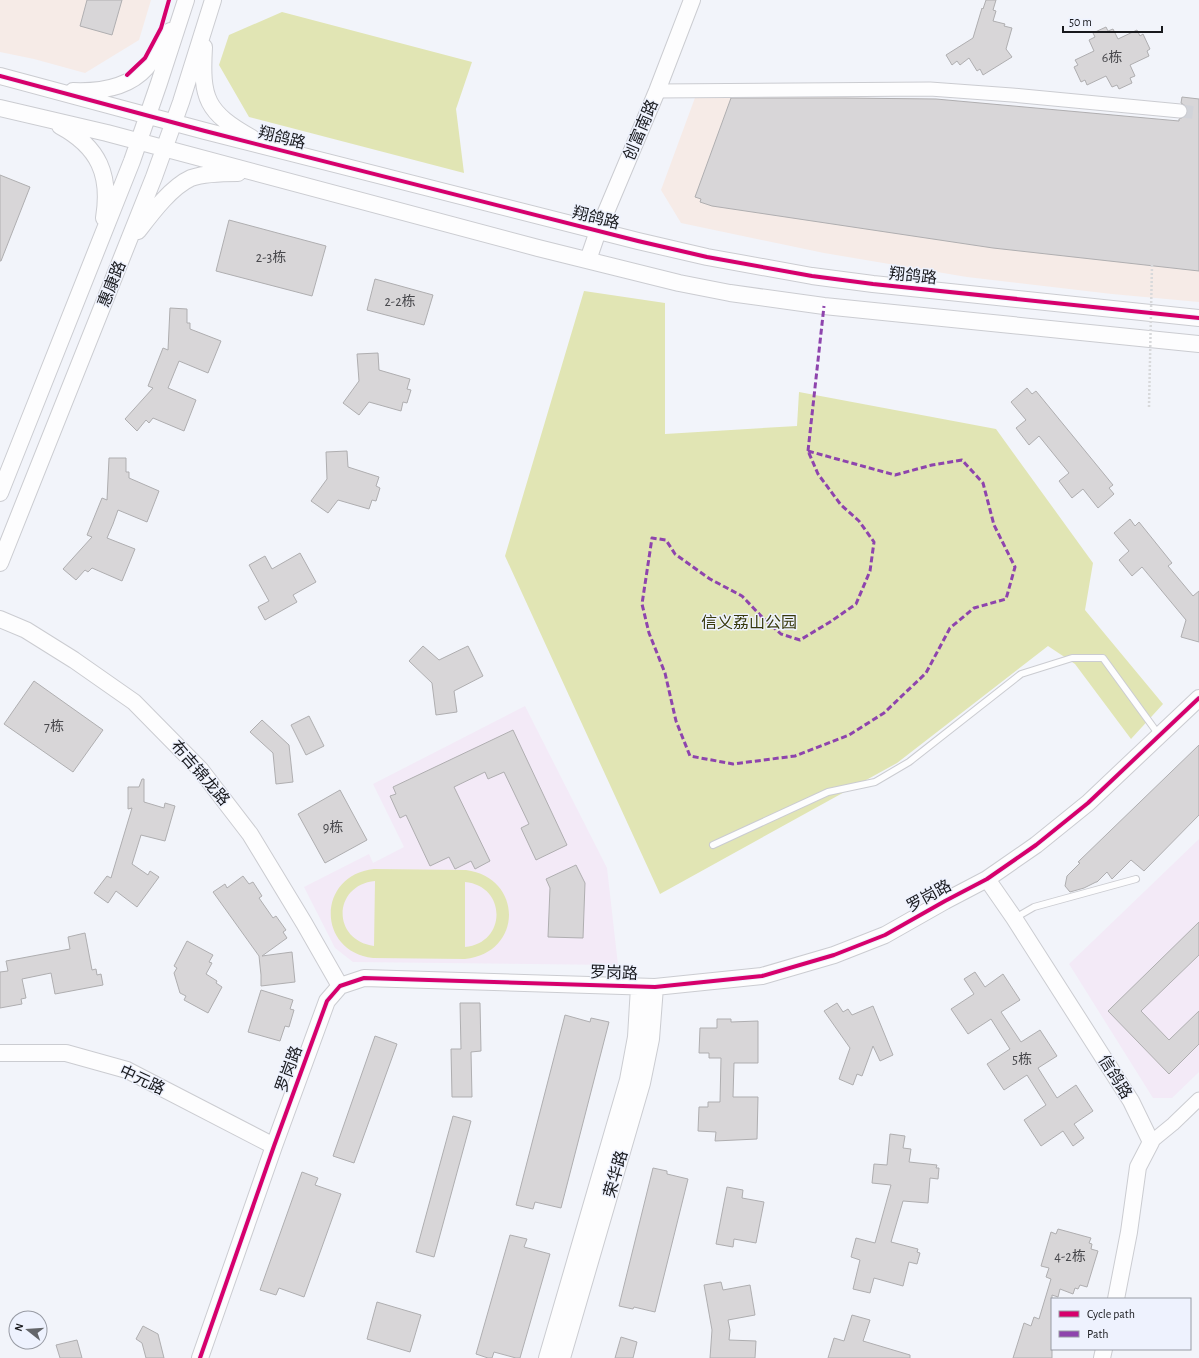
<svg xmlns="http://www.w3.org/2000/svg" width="1199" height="1358" viewBox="0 0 1199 1358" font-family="'Alegreya Sans','Noto Sans SC',sans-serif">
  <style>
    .commercial { fill: #f6ebe7 }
    .education { fill: #f3eaf7 }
    .green { fill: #e1e5b4; fill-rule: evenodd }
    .building { fill: #d8d6d8; stroke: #afaeb0 }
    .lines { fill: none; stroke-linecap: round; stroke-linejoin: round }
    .minor-tunnel { stroke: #d1d3d9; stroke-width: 13; stroke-dasharray: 13 6; stroke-linecap: butt }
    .service-casing { stroke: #cbccd1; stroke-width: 8 }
    .minor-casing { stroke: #cbccd1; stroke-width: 15 }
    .tertiary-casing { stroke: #cbccd1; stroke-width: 18 }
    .service { stroke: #fdfdfe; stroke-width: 6 }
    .minor { stroke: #fdfdfe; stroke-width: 13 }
    .tertiary { stroke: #fdfdfe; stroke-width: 16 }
    .path-bridge { stroke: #d8d9db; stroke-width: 2.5; stroke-dasharray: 2 2; stroke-linecap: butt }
    .quiet { stroke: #8e44ad; stroke-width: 3; stroke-dasharray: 6 3; stroke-linecap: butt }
    .cycleway-casing { stroke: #eef2fe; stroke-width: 6 }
    .cycleway { stroke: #d6006c; stroke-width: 4 }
    .labels { text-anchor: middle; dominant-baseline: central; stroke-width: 3; stroke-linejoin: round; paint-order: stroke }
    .number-label { font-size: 14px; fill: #48484c }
    .street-label { font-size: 16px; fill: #18191d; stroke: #eef2fe }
    .park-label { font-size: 16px; fill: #37390c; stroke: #eef2fe }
  </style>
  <rect width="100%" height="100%" fill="#f2f4fa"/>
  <path class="commercial" d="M0 0H151L139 40 85 73 34 59 0 52Z
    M696 95 936 99 1179 121 1182 97 1199 99V302L1112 294 967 277 824 253 681 223 661 190Z"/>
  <path class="education" d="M525 706 607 868 618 965 353 962 335 948 304 887 369 854 373 863 404 847 373 784Z
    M1199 839V1072L1172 1098H1153L1069 964Z"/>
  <path class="green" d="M282 12 472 62 456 109 464 173 249 117 219 65 229 35Z
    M584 291 665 303V434L797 426 799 392 996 429 1093 563 1085 610 1163 704 1131 739 1075 664 1048 646 897 763 660 894 505 556Z
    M374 869 466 870C524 878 523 953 465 959L373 958C316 951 317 875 374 869ZM375 881 374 946C331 940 333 885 375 881ZM465 882C507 886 507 943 465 947Z"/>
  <path class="building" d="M87 0H122L112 35 80 26Z
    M986 0H996L993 10 996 11 993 21 1005 24 1004 26 1012 28 1006 49 1012 57 983 75 980 69 977 71 969 58 960 65 957 61 952 65 946 55 973 38 982 8 983 9Z
    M1106 27 1108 31 1113 29 1118 39 1137 30 1140 36 1143 34 1150 49 1147 51 1149 56 1130 65 1135 76 1130 78 1132 83 1119 89 1117 85 1112 87 1106 76 1087 85 1085 80 1081 82 1074 67 1078 65 1075 60 1094 51 1089 40 1095 37 1093 33Z
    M1182 97 1199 99V271L993 248 712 206 700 202 701 199 695 197 731 98H843L936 99 1179 121V119L1186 116 1188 112 1187 107 1181 103Z
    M0 175 30 187 1 261H0Z
    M229 220 326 246 312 296 216 271Z
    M375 279 433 295 424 325 367 310Z
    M170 308 187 309V323H190V329L221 341 208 373 179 361 168 388 196 400 184 431 153 418 149 423 146 420 137 431 125 419 153 388 148 386 163 348 168 350Z
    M378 353 379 370 410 379 407 389 411 390 407 403 403 402 401 411 369 402 359 415 343 403 359 381 357 354Z
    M1027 388 1032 394 1036 391 1113 485 1109 488 1114 494 1098 508 1083 489 1072 498 1059 481 1069 473 1039 436 1029 445 1016 428 1026 420 1011 402Z
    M347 451 348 467 379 477 376 486 380 488 376 501 372 500 369 509 338 500 328 513 311 501 327 479 326 452Z
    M109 458H126V472H129V478L159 491 147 522 118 510 113 524 107 538 135 549 122 581 92 568 88 572 85 570 76 580 63 569 92 537 87 535 102 498 107 500Z
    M1130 519 1135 526 1139 522 1172 563 1168 566 1193 596 1199 591V642L1181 637 1186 620 1142 567 1132 576 1119 560 1129 551 1114 533Z
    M300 553 316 582 293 595 297 602 265 620 258 607 269 601 249 565 265 556 272 569Z
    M423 646 439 660 468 646 483 676 454 691 457 712 436 715 432 683 409 661Z
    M34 681 103 730 73 772 4 724Z
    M309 716 324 746 306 755 291 725Z
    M262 720 289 745 293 782 276 784 273 753 250 732Z
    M513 730 567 845 536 860 521 828 529 824 504 772 488 779 485 772 454 787 490 861 475 869 471 861 455 869 449 857 430 866 406 815 400 818 390 796 396 794 393 787Z
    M1199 745V815L1144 871 1131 860 1112 879 1107 872 1097 882H1096L1084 888 1070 892 1065 886 1067 876 1080 863 1078 862Z
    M142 779H144V802L164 808 165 803 175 806 165 841 141 835 132 864 148 875 150 871 159 877 137 907 116 891 108 903 94 893 107 876 111 878 132 808 128 809V787H139Z
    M340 790 367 840 325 863 298 814Z
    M576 865 585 883 583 938 548 937 550 888 546 879Z
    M243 876 249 884 253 882 262 896 259 898 273 918 276 916 286 930 283 932 287 938 262 956 292 952 295 982 261 986V975L259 956 213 892 225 884 227 888Z
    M1199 922V955L1141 1011 1169 1040 1199 1011V1044L1169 1074 1108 1011Z
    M85 933 92 970 96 969 97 975 101 974 103 985 55 994 51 973 22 979 26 998 21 999 22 1004 0 1008V972L8 971 6 961 70 949 68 937Z
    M187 941 213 955 209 962 212 963 206 974 217 981 216 983 222 987 208 1013 184 1000 186 996 180 993 174 973 177 968 174 966Z
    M975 972 985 987 1003 974 1020 1000 1001 1012 1021 1042 1040 1030 1057 1056 1038 1068 1057 1098 1076 1085 1093 1111 1074 1124 1084 1138 1073 1146 1063 1131 1041 1146 1024 1120 1046 1105 1027 1075 1004 1090 987 1064 1010 1049 991 1019 968 1034 951 1009 974 994 964 979Z
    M261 990 293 1000 290 1009 294 1010 289 1027 285 1026 280 1041 248 1032Z
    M460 1003H480L481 1051 471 1052 472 1097H452L451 1049H461Z
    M837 1003 843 1012 848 1009 852 1015 873 1006 893 1055 880 1061 873 1046 862 1076 857 1074 853 1085 839 1079 850 1048 824 1011Z
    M565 1015 590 1022 591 1018 609 1022 561 1208 535 1202 533 1209 516 1205Z
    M717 1019H731V1022L758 1021V1063H734L733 1097H758L757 1139 715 1141 716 1132 698 1131 699 1107H708V1102H720L721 1058H709V1053H699L700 1028H717Z
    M375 1036 397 1044 354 1163 333 1156Z
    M453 1116 471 1121 434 1257 416 1252Z
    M890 1134 905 1136 903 1148 911 1149 909 1162 937 1165 936 1168H939L938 1179 930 1178 928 1203 903 1201 891 1242 918 1249 917 1252 920 1253 917 1264 909 1262 903 1286 874 1278 870 1293 853 1289 860 1260 851 1257 856 1238 875 1243 891 1185 872 1183 874 1164 887 1165Z
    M653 1168 667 1171V1174L688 1179 655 1312 634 1307 633 1309 619 1306Z
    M302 1172 318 1178 315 1185 341 1194 304 1297 279 1288 276 1295 260 1290Z
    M727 1187 743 1190 742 1198 764 1202 756 1243 734 1239 733 1247 716 1244Z
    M1058 1229 1091 1238 1089 1243 1092 1244 1091 1249 1098 1251 1087 1287 1080 1285 1078 1289 1075 1288 1073 1294 1060 1289 1058 1297 1052 1295V1358H1013L1024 1323 1031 1326 1034 1317 1039 1319 1051 1279 1046 1277 1049 1268 1041 1266 1051 1232 1056 1234Z
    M510 1235 527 1239 524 1247 550 1254 520 1358H516L494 1352 492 1358H488L476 1354Z
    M721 1282 723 1290 750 1285 755 1315 728 1320 730 1330 729 1340 756 1341 755 1358H710L712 1330 704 1285Z
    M377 1302 421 1315 410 1352 367 1339Z
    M852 1315 870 1320 863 1341 910 1355V1358H828L834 1338 844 1341Z
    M143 1326 158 1334 164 1358H146L142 1343 136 1339Z
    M621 1337 637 1342 633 1358H615Z
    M77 1340 82 1358H60L56 1345Z"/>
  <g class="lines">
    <path class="minor-tunnel" d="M1180 111 1199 113"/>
    <g class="service-casing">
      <path id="service" d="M713 845 828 792 875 782 909 762 1021 674 1072 658H1103L1159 735
        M1015 918 1034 907 1136 879"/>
    </g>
    <g class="minor-casing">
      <path id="minor" d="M657 91 930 89 1012 95 1180 111
        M1151 1142 1173 1124 1199 1099"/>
    </g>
    <g class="tertiary-casing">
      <path id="tertiary" d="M204 47C201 99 206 112 252 138
        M0 76 205 131 638 241 707 257 812 276 873 284 1199 318
        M73 91C99 92 128 88 146 68 155 57 162 43 170 31
        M0 108 107 133 538 248 679 283 730 293 824 306 1199 344
        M60 126C99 147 111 175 104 218
        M138 231C151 214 171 187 191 178 205 173 223 173 238 173
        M588 260 598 231 657 91 692 0
        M0 493 132 161 159 83 186 0
        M0 563 154 177 181 102 213 0
        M0 619 26 630 74 660 134 702 200 769 250 834 304 923 340 986
        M987 879 1014 918 1131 1101 1151 1142 1138 1167 1129 1232 1116 1299
        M0 1053H66L127 1070 274 1146
        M200 1358 274 1146 327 1001 340 986 364 978 655 987 762 976 834 955 885 935 945 901 987 879 1036 845 1088 803 1199 698
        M547 1358 628 1080 636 1037 639 987
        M562 1358 642 1083 651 1039 655 987
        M1102 1358 1104 1349"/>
    </g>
    <use href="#service" class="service"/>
    <use href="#minor" class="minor"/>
    <use href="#tertiary" class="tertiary"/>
    <path class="path-bridge" d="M1149 407 1152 265"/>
    <path class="quiet" d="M808 451 895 475 932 465 962 460 983 483 994 525 1015 567 1006 599 974 608 950 628 926 673 884 713 849 735 795 756 733 764 690 756 676 721 665 673 649 633 642 604 652 538 666 540 675 554 710 579 742 596 762 617 781 634 800 640 830 622 856 604 870 571 874 542 859 521 841 505 818 474Z
      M808 451 824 306"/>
    <g class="cycleway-casing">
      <path id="cycleway" d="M127 75 145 58 161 28 169 0
        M0 76 205 131 638 241 707 257 812 276 873 284 1199 318
        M200 1358 274 1146 327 1001 340 986 364 978 655 987 762 976 834 955 885 935 945 901 987 879 1036 845 1088 803 1199 698"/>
    </g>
    <use href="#cycleway" class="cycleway"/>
  </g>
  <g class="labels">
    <g class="number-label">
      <text x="1112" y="58">6栋</text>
      <text x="271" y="258">2-3栋</text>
      <text x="400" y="302">2-2栋</text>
      <text x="54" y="727">7栋</text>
      <text x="333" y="828">9栋</text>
      <text x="1022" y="1060">5栋</text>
      <text x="1070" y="1257">4-2栋</text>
    </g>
    <g class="street-label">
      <text transform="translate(641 130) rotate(-67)">创富南路</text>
      <text transform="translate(282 138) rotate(14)">翔鸽路</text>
      <text transform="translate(596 218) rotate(14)">翔鸽路</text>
      <text transform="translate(913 276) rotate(6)">翔鸽路</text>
      <text transform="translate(112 284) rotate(-68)">惠康路</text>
      <text transform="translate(200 773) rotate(49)">布吉锦龙路</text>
      <text transform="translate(929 896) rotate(-29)">罗岗路</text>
      <text transform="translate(614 973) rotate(2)">罗岗路</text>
      <text transform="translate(289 1069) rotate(-70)">罗岗路</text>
      <text transform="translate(1115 1077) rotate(58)">信鸽路</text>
      <text transform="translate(142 1080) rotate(25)">中元路</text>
      <text transform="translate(616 1174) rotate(-74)">荣华路</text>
    </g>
    <g class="park-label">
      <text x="749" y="623">信义荔山公园</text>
    </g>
  </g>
  <rect x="1051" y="1298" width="140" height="52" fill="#eef2fe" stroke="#989ba4"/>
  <rect x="1059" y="1311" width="20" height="6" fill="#d6006c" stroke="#989ba4"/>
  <text x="1087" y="1318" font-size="12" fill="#18191d">Cycle path</text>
  <rect x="1059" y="1331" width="20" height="6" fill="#8e44ad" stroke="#989ba4"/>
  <text x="1087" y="1338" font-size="12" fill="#18191d">Path</text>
  <g transform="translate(28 1330) rotate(287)"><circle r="19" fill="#eef2fe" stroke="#989ba4"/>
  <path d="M0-3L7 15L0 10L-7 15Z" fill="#64666a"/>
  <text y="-6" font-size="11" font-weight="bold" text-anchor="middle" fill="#18191d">N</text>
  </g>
  <path d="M1063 26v6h99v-6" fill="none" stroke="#18191d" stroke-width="2"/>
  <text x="1069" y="26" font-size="12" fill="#18191d" stroke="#eef2fe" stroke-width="3" paint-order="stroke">50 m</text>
</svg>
